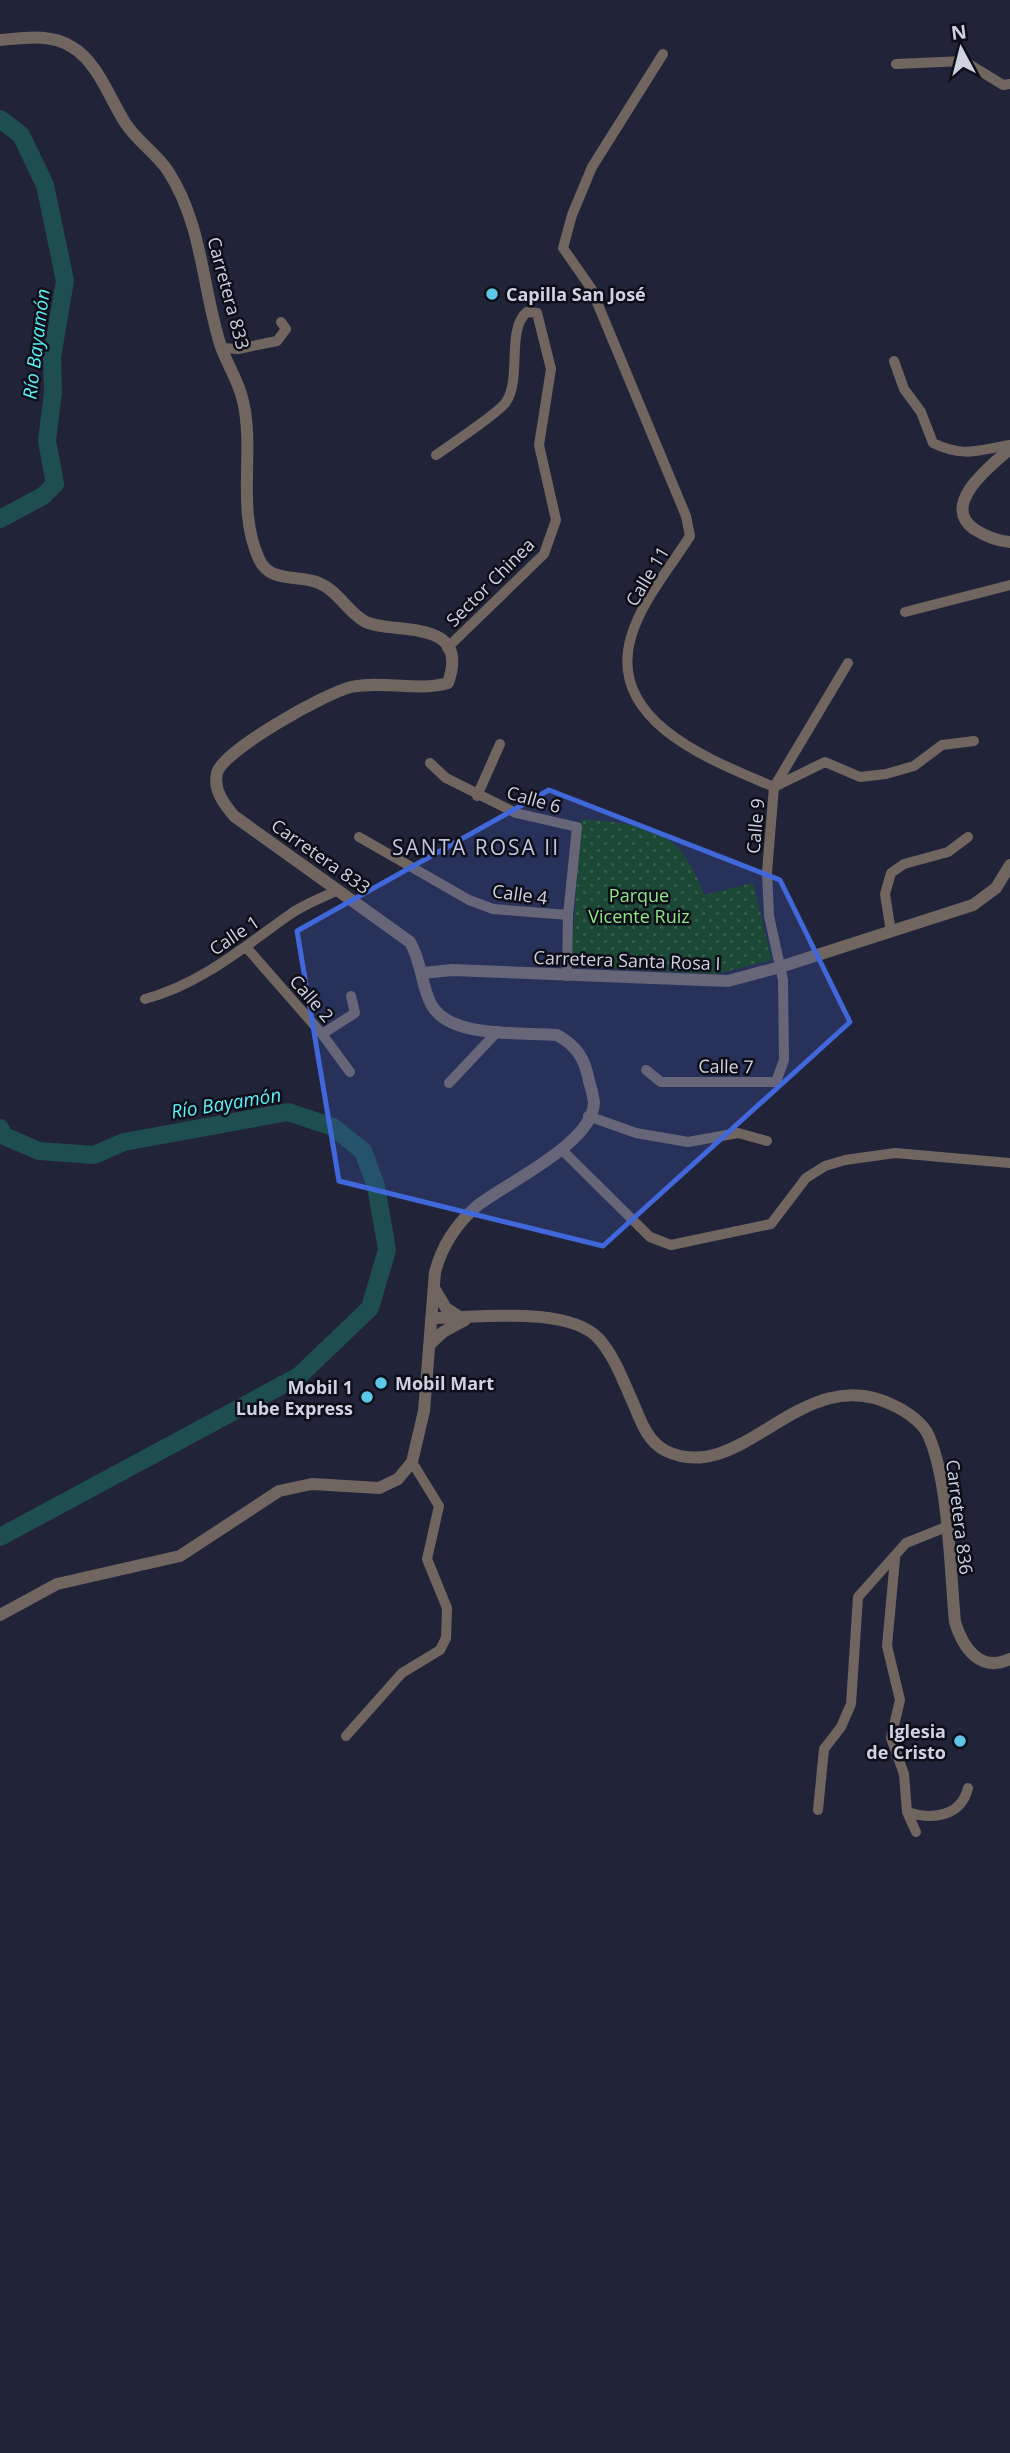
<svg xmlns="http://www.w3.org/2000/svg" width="1010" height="2453" viewBox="0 0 1010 2453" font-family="'Open Sans',sans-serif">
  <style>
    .park { fill: url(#park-dots) }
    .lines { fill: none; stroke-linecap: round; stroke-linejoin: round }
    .river { stroke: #1f4e50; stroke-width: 18 }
    .minor { stroke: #716560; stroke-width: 10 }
    .tertiary { stroke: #716560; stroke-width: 12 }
    .marked { fill: #4168da; fill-opacity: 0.2; stroke: #4168da; stroke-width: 5; stroke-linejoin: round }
    .poi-dot { fill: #5dc7e8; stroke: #0d0e18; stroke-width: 2.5 }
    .labels { text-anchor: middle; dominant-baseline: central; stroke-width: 5; stroke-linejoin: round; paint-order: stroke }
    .street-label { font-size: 18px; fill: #cfd2e0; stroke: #0d0e18 }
    .poi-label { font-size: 18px; font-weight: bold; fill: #cfd2e0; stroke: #0d0e18; text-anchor: start }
    .park-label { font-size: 18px; fill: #91e786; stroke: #0d0e18 }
    .water-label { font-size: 19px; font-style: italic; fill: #5cf0f7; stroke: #0d0e18 }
    .quarter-label { font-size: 21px; letter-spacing: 2px; fill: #c0c5e1; stroke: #0d0e18 }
  </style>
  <defs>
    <pattern id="park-dots" width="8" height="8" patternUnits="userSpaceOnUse" patternTransform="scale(1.75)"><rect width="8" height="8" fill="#12420c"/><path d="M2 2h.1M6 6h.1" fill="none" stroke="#335c2f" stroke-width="1.8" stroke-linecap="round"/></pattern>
  </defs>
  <rect width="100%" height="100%" fill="#212439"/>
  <path class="park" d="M581 819C647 825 680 826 704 895L753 883 772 960 716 974 571 966Z"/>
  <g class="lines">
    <path class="river" d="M0 119 21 135 45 185 65 281 52 357 53 392 47 441 55 484 43 496 0 519
      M0 1128 4 1136 39 1151 94 1155 124 1142 288 1112 333 1127 363 1151 376 1186 387 1250 370 1308 299 1376 0 1537"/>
    <path class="minor" d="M663 54 592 167 572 215 563 248 591 288 686 516 690 536C670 568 642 600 631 637 606 722 713 761 774 787L825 762 860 777 886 774 914 766 942 745 974 741
      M896 64 964 61 1003 85 1010 84
      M222 348 238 349 277 341 286 329 281 322
      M894 361 904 389 921 412 933 443C964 458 978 450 1010 445
      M436 455C450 445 499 413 506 402 522 379 506 329 527 312L537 313 551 369 539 445 556 520 544 554 447 648
      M905 612 1010 585
      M430 763 446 778 516 813 577 827 568 915 567 976
      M477 796 500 744
      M359 837 469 900 493 909 568 915
      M891 932 885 894 891 873 904 864 948 852 968 837
      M247 948 322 1034 350 1072
      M145 999C199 985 244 947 289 915 304 904 322 898 338 890
      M322 1034 355 1013 351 996
      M646 1070 661 1082H776L784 1060 783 980 769 916 767 872 774 787 848 663
      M449 1083 498 1031
      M588 1116 636 1133 688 1142 738 1133 767 1141
      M562 1150 650 1237 671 1245 771 1224 806 1178 825 1166 845 1160 895 1153 1010 1163
      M895 1559 887 1646 900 1700 891 1738 904 1774 907 1812 916 1832
      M346 1736 402 1673 440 1650 446 1638 447 1608 427 1559 439 1506 412 1462
      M818 1810 824 1749 841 1727 851 1704 858 1597 906 1543 946 1527
      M907 1812C932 1820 961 1817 968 1788"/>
    <path class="tertiary" d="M0 40C24 38 51 33 72 47 98 62 110 100 126 124 138 142 156 153 168 171 203 225 202 288 221 347 228 366 239 382 243 401 255 452 236 509 259 559 270 584 299 574 319 583 338 591 347 611 364 621 390 636 472 615 448 683 418 692 383 680 351 687 326 693 223 750 217 773 213 790 224 804 234 816L410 942C422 963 421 985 431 1004 449 1039 521 1032 557 1035 577 1046 585 1059 589 1081 591 1087 593 1095 594 1102 594 1143 506 1183 477 1206 456 1224 442 1246 435 1272L424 1411 412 1462 398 1479 379 1488 312 1484 279 1491 180 1556 57 1584 0 1615
      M1010 449C990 466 940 505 974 529 985 536 997 541 1010 542
      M423 973 452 970 728 981 780 967 973 905 996 888 1010 865
      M434 1288 446 1308 461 1318
      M431 1318C475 1318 569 1305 599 1339 615 1357 624 1383 634 1405 641 1422 648 1442 666 1451 744 1488 803 1356 897 1407 910 1414 925 1424 930 1439 949 1486 950 1570 955 1622 963 1648 980 1673 1010 1659
      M429 1345 443 1332 465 1320"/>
  </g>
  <path class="marked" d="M549 790 780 880 850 1022 603 1246 339 1181 297 931Z"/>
  <g class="poi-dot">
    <circle cx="492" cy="294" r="7"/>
    <circle cx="381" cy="1383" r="7"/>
    <circle cx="367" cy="1397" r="7"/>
    <circle cx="960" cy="1741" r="7"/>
  </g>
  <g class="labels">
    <g class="street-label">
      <text transform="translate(229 293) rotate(75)">Carretera 833</text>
      <text transform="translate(647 576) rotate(-59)">Calle 11</text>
      <text transform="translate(490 582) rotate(-45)">Sector Chinea</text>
      <text transform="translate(534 799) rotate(16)">Calle 6</text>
      <text transform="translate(755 826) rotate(-85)">Calle 9</text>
      <text transform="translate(321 856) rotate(35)">Carretera 833</text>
      <text transform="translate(520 894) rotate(8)">Calle 4</text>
      <text transform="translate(234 935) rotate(-34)">Calle 1</text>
      <text transform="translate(627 960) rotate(2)">Carretera Santa Rosa I</text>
      <text transform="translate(312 998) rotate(49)">Calle 2</text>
      <text transform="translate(726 1066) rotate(1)">Calle 7</text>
      <text transform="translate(960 1517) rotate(83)">Carretera 836</text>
    </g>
    <g class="poi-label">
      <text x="506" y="294">Capilla San José</text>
      <text x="395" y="1383">Mobil Mart</text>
      <text x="353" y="1387" text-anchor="end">Mobil 1<tspan x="353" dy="21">Lube Express</tspan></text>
      <text x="946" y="1731" text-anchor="end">Iglesia<tspan x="946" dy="21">de Cristo</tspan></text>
    </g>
    <g class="park-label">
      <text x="639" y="895">Parque<tspan x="639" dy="21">Vicente Ruiz</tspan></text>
    </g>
    <g class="water-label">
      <text transform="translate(36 344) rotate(-83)">Río Bayamón</text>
      <text transform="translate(226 1103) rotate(-9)">Río Bayamón</text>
    </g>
    <g class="quarter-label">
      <text x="476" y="847">SANTA ROSA II</text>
    </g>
  </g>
  <g transform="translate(961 49) rotate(353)" stroke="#0d0e18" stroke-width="5" paint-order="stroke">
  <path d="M0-5L12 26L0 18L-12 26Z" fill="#cfd2e0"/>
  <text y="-10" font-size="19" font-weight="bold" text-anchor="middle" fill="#cfd2e0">N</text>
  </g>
</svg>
